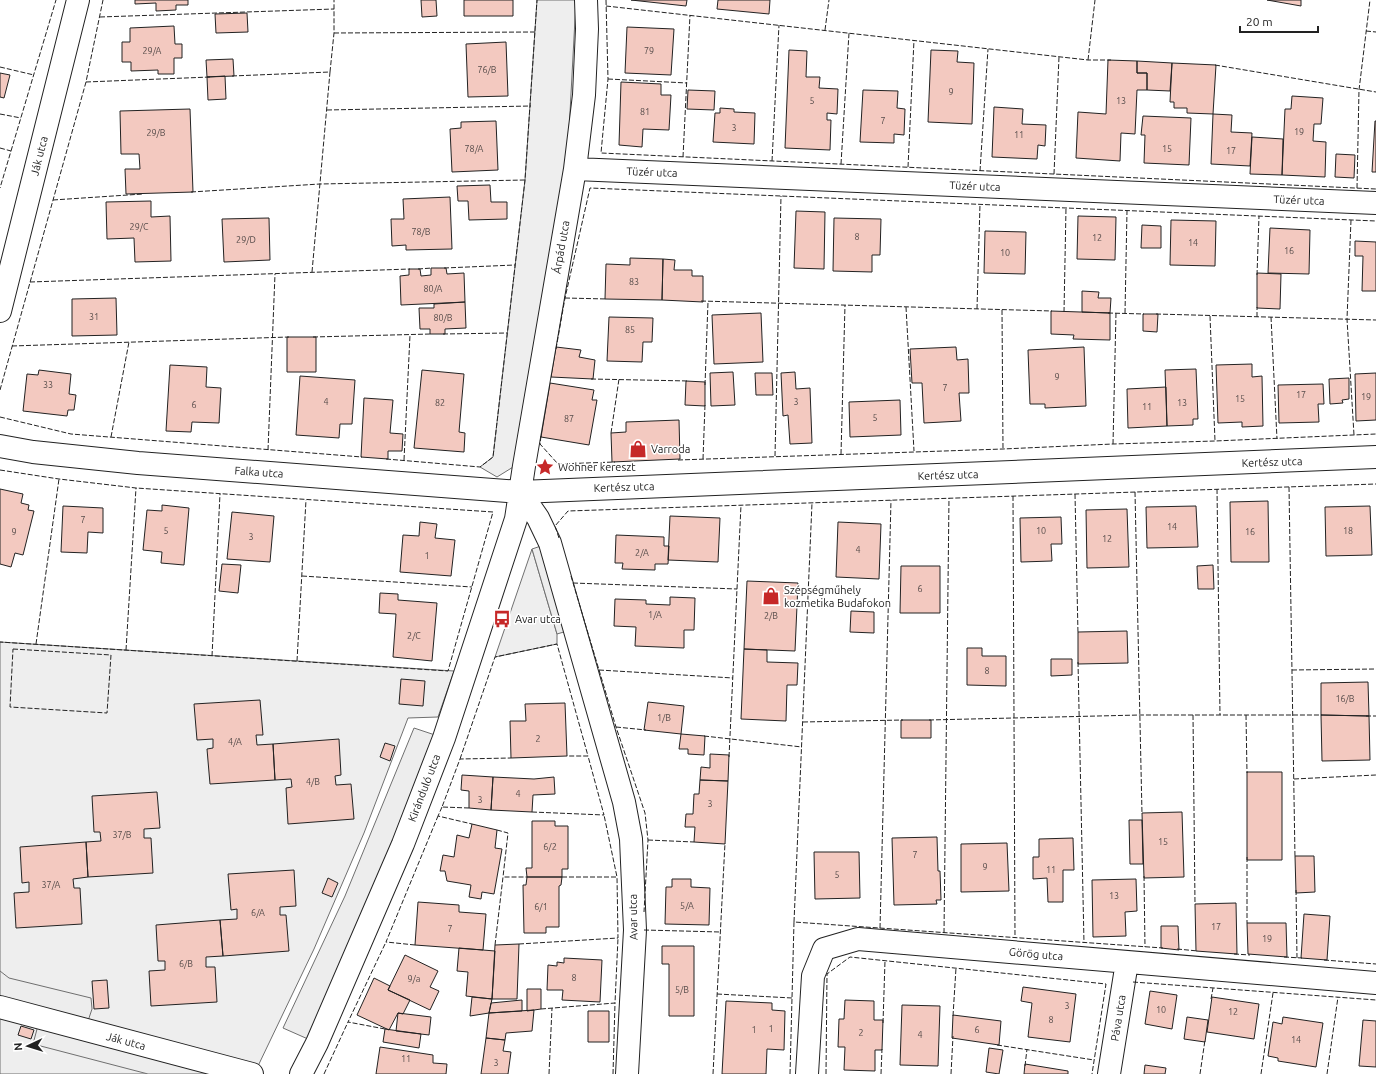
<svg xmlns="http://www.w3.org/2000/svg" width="1376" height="1074" viewBox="0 0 1376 1074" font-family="Ubuntu,sans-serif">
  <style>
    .green { fill: #eee; stroke: #6f6f6f }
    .parking { fill: #ededed; stroke: #6f6f6f }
    .building { fill: #f3c9c0; stroke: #222 }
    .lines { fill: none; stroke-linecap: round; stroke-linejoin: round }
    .minor-casing { stroke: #222; stroke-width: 24 }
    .minor { stroke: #fff; stroke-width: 22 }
    .fence { stroke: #222; stroke-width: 1; stroke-dasharray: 5 2; stroke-linecap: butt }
    .labels { text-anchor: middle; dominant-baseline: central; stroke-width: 3; stroke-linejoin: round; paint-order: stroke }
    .number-label { font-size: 9px; fill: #564c4a }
    .street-label { font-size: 11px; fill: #222; stroke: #fff }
    .poi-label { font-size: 11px; fill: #222; stroke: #fff; text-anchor: start }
  </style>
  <rect width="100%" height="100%" fill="#fff"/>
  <path class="green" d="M537 0H576L567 169 518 464 497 477 480 467 493 457 525 180Z
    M532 549 557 634V644L495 657Z
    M0 642 454 671 438 717 408 718 364 833 314 949 258 1066 252 1074H0Z"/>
  <path class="parking" d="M550 543 574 629 557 634 532 549Z
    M414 728 444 738 317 1043 283 1028 345 896Z
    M0 971 9 978 91 998 92 1009 85 1030 252 1074H148L33 1044 40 1018 0 1007Z"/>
  <path class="building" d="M135 0H188V5H176V10L156 11V3L135 4Z
    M421 0H436L437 16 422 17Z
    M464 0H513V16H464Z
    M631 0H687L686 6Z
    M718 0H770L769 14 717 9Z
    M1267 0H1301V6Z
    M247 13 248 32 216 33 215 14Z
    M174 26 175 44H182V58H174V74H158V70L131 71V62H122V42H130V28Z
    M627 27 674 29 671 75 625 73Z
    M506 42 508 96 468 97 466 44Z
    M789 50 807 51 806 77H820L819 88 838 89 837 114 827 113V120H831L830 150 785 148Z
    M931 50 958 51 957 62 974 63 972 124 928 122Z
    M233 59 234 76 207 77 206 60Z
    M1108 60 1137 61V73H1147V90H1137L1135 134 1121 133 1120 161 1076 158 1078 112 1106 114Z
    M1137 61 1172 63 1170 91 1147 90V73H1137Z
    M1172 63 1216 65 1213 114 1187 113V108H1174V102H1170Z
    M0 73 10 75 4 98 0 97Z
    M225 76 226 99 208 100 207 77Z
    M621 82 661 84V95H671L669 130 643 129 642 147 619 145Z
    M688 90 715 91 714 110 687 109Z
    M863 90 898 91 897 108 905 109 904 135 894 134V143L860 142Z
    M1292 96 1323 98 1321 124H1314L1313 141 1326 142 1325 177 1282 175 1285 109H1291Z
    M994 107 1023 109 1022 124 1046 125 1045 146 1038 145 1037 159 992 157Z
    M720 108 734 109V112L755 113 754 144 713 142 715 113H720Z
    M190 109 193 192 126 194 125 169H140L139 154H121L120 111Z
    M1213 114 1232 115 1231 132 1252 133 1250 166 1211 164Z
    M1143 116 1191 118 1189 165 1144 163 1145 135H1141Z
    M496 121 498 170 452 172 450 129 461 128V122Z
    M1375 121H1376V172H1372Z
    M1252 137 1283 139 1282 175 1250 174Z
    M1336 154 1355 155 1354 178 1335 177Z
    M490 185 491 202H507V219L469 220 468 201H458L457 186Z
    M450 197 452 249 406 250V245L392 246 391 219H404L403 199Z
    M151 201V217L170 216 171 261 135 262 134 238 107 239 106 202Z
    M796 211 825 212 824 269 794 268Z
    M1078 216 1116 217 1115 260 1077 259Z
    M269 218 270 260 224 262 222 219Z
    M834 218 881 219 880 255H872V272L833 271Z
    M1171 220 1216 221 1215 266 1170 265Z
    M1142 225 1161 226V248H1141Z
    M1270 228 1310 230 1309 274 1268 273Z
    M985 231 1026 232 1025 274 984 273Z
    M1355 241 1376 242V291H1362L1363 256H1355Z
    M630 258 663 259 662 300 605 299 606 264 630 265Z
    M663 259 675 260 674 270H692V276H703V302L662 300Z
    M431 268H446L447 274 464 273 465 302 401 305 400 276 409 275V269H420L421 276 431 275Z
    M1257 273 1281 274 1280 309 1257 308Z
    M1082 291 1099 292 1098 298H1111L1110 313 1082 312Z
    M116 298 117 335 72 336V299Z
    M465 302 466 328 445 329V334H430V329H420L419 308H434V304Z
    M1051 311 1110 313V340L1073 339 1074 335 1051 334Z
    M761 313 763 362 714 364 712 315Z
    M1143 314H1158L1157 332 1143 331Z
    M609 317 653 318 652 342H643L642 362 607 361Z
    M287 337H316V372H287Z
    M556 347 581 350 579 357 595 360 593 379 551 377Z
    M956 347 957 360 968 359 969 393H959L961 421 924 423 922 383H912L910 349Z
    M1084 347 1086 406 1045 408V404H1030L1028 350Z
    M1252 364V377L1262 376 1263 426 1242 427V422L1218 423 1216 365Z
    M170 365 207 367 206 387 221 388 219 423 192 422 191 432 166 431Z
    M1196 369 1198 419H1193V425L1167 426 1165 370Z
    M39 370 71 374 69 394 76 395 74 410H68L67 416 23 411 27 374 38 375Z
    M422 370 464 374 459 432 465 433 464 452 414 448Z
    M733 372 735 405 711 406 710 373Z
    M795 372 796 389 810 388 812 443 790 444 788 415 783 416 781 373Z
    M755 373H772L773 395H756Z
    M1376 373V420L1356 421 1355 374Z
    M300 376 355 380 352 424H340L339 438 296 435Z
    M1349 378V399L1342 400 1343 403 1330 404 1329 379Z
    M686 381 705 382V406L685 405Z
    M550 383 594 390 592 400H597L589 445 541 437Z
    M1323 384 1324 404H1318L1319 422 1279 423 1278 385Z
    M1166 387 1167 426 1128 428 1127 389Z
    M364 398 393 400 390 433 403 434 402 451H388V459L361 457Z
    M900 400 901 435 850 437 849 402Z
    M679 420 680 459 612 462 611 433 626 432V422Z
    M0 489 23 494 21 503 29 505 28 510 34 511 23 555 15 553 11 567 0 564Z
    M1268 501 1269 562H1231L1230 502Z
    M162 505 189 508 184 565 161 563 162 552 143 550 147 510 162 511Z
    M63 506 103 508V533L88 532 87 553 61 552Z
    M1196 506 1198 547 1147 548 1146 507Z
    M1370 506 1372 555 1326 556 1325 507Z
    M1127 509 1129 567 1087 568 1086 510Z
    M232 512 274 516 270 562 227 559Z
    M670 516 720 518 718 562 668 560Z
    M1061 517 1062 544H1051L1052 561 1021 562 1020 518Z
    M420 522 437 524 435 538 455 540 451 576 400 572 403 535 419 536Z
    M838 522 881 524 879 579 836 577Z
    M616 535 664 537V546H669L668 564H655V570L622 569 623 563H615Z
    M222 564 241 565 238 593 219 591Z
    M1213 565 1214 589H1198L1197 566Z
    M901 566H940V613H900Z
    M747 581 798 583 795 651 744 649Z
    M380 593 398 594V600L437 603 432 661 393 657 396 614 379 613Z
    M670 597 695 598 694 630H684V648L635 646 636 627 614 626 615 599 646 600V604L670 605Z
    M851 611 874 612V633L850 632Z
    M1127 631 1128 663 1078 664V632Z
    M967 648H982V656H1006V686L967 685Z
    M744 649 767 650V662L798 663 797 685H787L786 721 741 719Z
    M1051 659H1072V675L1051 676Z
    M401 679 425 681 423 706 399 704Z
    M1368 682 1369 716 1321 715V683Z
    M260 700 263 735H256L257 745 273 744 275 780 210 784 207 749 213 748V739L197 740 194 704Z
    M648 702 684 706 681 734 644 730Z
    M565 703 567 756 511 758 510 721H526L525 704Z
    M1321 715 1369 716 1370 760 1322 761Z
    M901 720H931V738H901Z
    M681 734 705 736 704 755 688 754V749H679Z
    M339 739 341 775 335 776 336 785 351 784 354 819 288 824 286 788 292 787 291 779 275 780 273 744Z
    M385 743 395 746 390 761 380 757Z
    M710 754 729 755 728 781 700 780 701 767 710 768Z
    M1247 772H1282V860H1247Z
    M462 775 493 777 491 810 469 808V791L461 790Z
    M493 777 534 779 554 777 555 794 533 795 532 812 491 810Z
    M700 780 728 781 725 844 694 842 695 827H685L686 814H693L694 794H699Z
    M157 792 160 828 144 829V838H151L153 873 88 877 86 842 101 841 100 832H94L92 796Z
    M1182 812 1184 877 1144 878 1142 813Z
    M1129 820H1142L1143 864H1130Z
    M532 821H555V826H568V869H562V877H527L526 868H532Z
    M472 824 497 830 495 848 502 849 494 894 482 892 481 899 469 897 471 885 447 881 445 871H440L443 855 454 857 457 835 469 838Z
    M937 837 938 871H940L941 900H936L937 904 894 905 892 838Z
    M1073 838 1074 870H1063V902H1048L1047 878 1033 879V857H1039V839Z
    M86 842 88 877 73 879 74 888H80L82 924 16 928 14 893 29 892V882L22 883 20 847Z
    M1007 843 1009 891 961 892V844Z
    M814 852H859L860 898 815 899Z
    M1295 856H1314L1315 892 1296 893Z
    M294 870 296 906 280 907V915H286L289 951 223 956 220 920 237 919V909L231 910 228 874Z
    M527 877H562L561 885 559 886V927H546V933H524L523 885H526Z
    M328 878 338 883 332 897 322 893Z
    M672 879H691V887L710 888 709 925 665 924 666 887H672Z
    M1136 879 1137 911 1125 912 1126 936 1093 937 1092 880Z
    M418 902 459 905V912L486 914 483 950 415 945Z
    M1236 903 1237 954 1196 951 1195 904Z
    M1304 914 1330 916 1327 960 1301 958Z
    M220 920 223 956 206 957V967H215L217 1002 151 1006 149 971 165 970V961H158L156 925Z
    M1247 923H1286L1287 957 1248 954Z
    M1161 926H1178L1179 950 1161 948Z
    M519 944 517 999H492L495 945Z
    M662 946H694V1016H669V964H662Z
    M459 948 495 951 492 999 466 996 468 972 457 971Z
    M405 955 438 971 430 987 439 991 430 1010 388 990Z
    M564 958 602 960 600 1002 562 1000 563 990H547L548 965 557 966V962L564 963Z
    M374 978 390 986 388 990 410 1000 403 1014 398 1013 389 1030 357 1015Z
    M107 980 109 1008 94 1009 92 981Z
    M1023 987 1076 994 1070 1042 1028 1037 1032 1003 1021 1001Z
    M527 989H541V1009L527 1011Z
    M1150 991 1177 995 1172 1029 1145 1024Z
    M472 997 492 999 489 1013 470 1016Z
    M1212 997 1259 1004 1254 1039 1207 1032Z
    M522 1000V1011L489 1013 491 1003Z
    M845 1000 874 1001V1020H883L882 1050H875V1071L844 1070 845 1047H838L839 1019H844Z
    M726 1001 772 1003V1010L785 1011 784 1050 767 1049 766 1074H722Z
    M902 1005 940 1006 938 1066 900 1065Z
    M534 1010 532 1031 506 1033 505 1040 486 1038 489 1013Z
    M588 1011H609V1042H588Z
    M398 1013 431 1017 429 1035 396 1031Z
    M953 1015 1001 1021 999 1045 952 1038Z
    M1187 1017 1208 1020 1205 1042 1184 1039Z
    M1283 1017 1323 1023 1316 1067 1278 1061V1058L1268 1056 1273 1022 1282 1024Z
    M1363 1020 1376 1021V1067L1359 1066Z
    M21 1026 34 1030 31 1039 18 1035Z
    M385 1029 421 1034 419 1048 383 1042Z
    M486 1038 505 1040 503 1051 511 1052 508 1074H481Z
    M380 1047 433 1055V1063L447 1064 446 1074H376Z
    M989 1048 1003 1050 999 1074 986 1072Z
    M1025 1064 1068 1071V1074H1024Z
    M1145 1065 1166 1068 1165 1074H1144Z"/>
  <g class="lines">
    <g class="minor-casing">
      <path id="minor" d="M575 169 1376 203
        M0 311 78 0
        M0 446 33 452 138 463 520 492 1376 457
        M520 492 538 518 550 543 624 802 631 839 635 930 627 1074
        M0 1007 252 1074
        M301 1074 317 1043 403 844 444 738 516 519 524 466 575 169 584 95 587 29 586 0
        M807 1074 813 976 824 949 858 939 1376 983
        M1109 1074 1127 962"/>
    </g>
    <use href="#minor" class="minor"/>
    <path class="fence" d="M606 0 608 79 601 153 1376 189
      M606 6 1088 60H1111
      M100 17 334 9
      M825 30 829 0
      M1366 31 1376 32
      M334 33 535 32
      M1088 60 1095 0
      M1215 65 1376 92
      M0 67 34 75
      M232 76 330 72 334 33V0
      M608 79 687 83
      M86 82 210 77
      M327 110 531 106
      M0 114 21 118
      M0 148 11 151 0 188
      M11 151 56 0
      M683 157 690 15
      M772 161 779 25
      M841 164 849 33
      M908 167 914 40
      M980 171 988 49
      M1054 174 1059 57
      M1357 188 1359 90 1370 0
      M191 192 320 184 525 180
      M53 200 143 194
      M1351 220 1347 319 1354 435
      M444 268 515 265
      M418 269 432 268
      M312 272 330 72
      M1257 275 1259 216
      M30 282 410 269
      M565 298 607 299
      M701 301 1052 311
      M906 307 914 451
      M977 309 980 204
      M1002 310 1003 449
      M1064 312 1066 208
      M1108 313 1144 314
      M1125 313 1127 211
      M1156 314 1376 320
      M1210 316 1215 441
      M1257 317V307
      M1271 317 1277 439
      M443 334 507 333
      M313 337 431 334
      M12 346 289 337
      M556 349 565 298 590 188 1376 221
      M591 379 689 381
      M705 385 708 302
      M0 390 86 82 103 0
      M0 417 71 434 362 457
      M611 433 619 379
      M541 436 540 444 558 464 615 462
      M111 437 129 342
      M1113 444 1116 313
      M268 450 275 274
      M841 454 845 305
      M775 456 781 196
      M386 459 480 467 493 457 525 180 537 0
      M703 459 705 405
      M404 460 410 335
      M678 460 1003 449 1113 444 1215 441 1376 434
      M0 470 59 479 136 488 493 512 448 671 0 642
      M1289 487 1295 858
      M1217 489 1220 715
      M1135 492 1142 814
      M1075 494 1078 634
      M1013 496 1015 938
      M559 538 555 526 568 511 1376 484
      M302 576 472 587
      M571 576 616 727 645 813 648 840 644 912
      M573 583 737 589
      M36 644 59 479
      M13 649 111 655 107 713 10 707Z
      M126 650 136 488
      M212 656 220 494
      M297 661 306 500
      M1078 662 1084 943
      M599 670 733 678
      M1292 670 1376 669
      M1193 715 1195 904
      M1246 715 1247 773
      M1366 716H1376
      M929 720 1140 715H1322
      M803 722 903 720
      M616 727 646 730
      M704 736 802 747
      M729 757 741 505
      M460 759 495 657 557 644 588 756
      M1294 779 1376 775
      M442 807 438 816 472 824
      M469 808 442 807 460 759 511 758
      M532 812 604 815 588 756H567
      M497 830 508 833 503 877
      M648 840 694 842
      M1247 857V923
      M1144 876 1145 947
      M562 877H617L604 815
      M1296 890 1297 958
      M794 922 812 503
      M880 928 891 500
      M644 930 720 932
      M944 933 949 498
      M519 944 618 938 617 877
      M415 945 386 942 438 816
      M495 945 503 877H527
      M1177 949 1198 951
      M1234 954 1250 955
      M1284 957 1302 958
      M1324 960 1376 964
      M1133 982 1376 1000
      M717 994 792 998
      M1211 999 1213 988
      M541 1009 615 1003 618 938
      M953 1016 956 968
      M883 1023 885 961
      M385 1029 348 1022 386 942
      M997 1045 1094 1060
      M1025 1066 1027 1049
      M324 1074 348 1022
      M549 1074 552 1008
      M613 1074 615 1003
      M713 1074 725 843
      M790 1074 794 922 1163 948
      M826 1074 827 974 850 957 1106 984 1092 1074
      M881 1074 882 1049
      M951 1074 953 1036
      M1200 1074 1205 1040
      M1261 1074 1273 993
      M1327 1074 1338 997"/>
  </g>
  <defs>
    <g id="shop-bare" transform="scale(1.38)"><path d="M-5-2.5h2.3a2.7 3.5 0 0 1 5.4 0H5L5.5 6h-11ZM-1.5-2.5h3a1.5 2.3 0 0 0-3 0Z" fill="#c62828" stroke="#fff" stroke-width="2.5" paint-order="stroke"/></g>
    <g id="sight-bare" transform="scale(1.38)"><path d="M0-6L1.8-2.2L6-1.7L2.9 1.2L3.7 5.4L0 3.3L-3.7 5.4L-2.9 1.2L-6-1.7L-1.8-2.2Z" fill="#c62828" stroke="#fff" stroke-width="2.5" paint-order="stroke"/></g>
    <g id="bus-bare" transform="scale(1.38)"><path d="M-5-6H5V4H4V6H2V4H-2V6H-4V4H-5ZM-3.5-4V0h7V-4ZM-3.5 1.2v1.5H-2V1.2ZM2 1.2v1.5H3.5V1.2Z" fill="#c62828" stroke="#fff" stroke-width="2.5" paint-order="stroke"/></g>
  </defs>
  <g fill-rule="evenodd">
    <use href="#shop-bare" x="638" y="449"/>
    <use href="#sight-bare" x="545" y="467"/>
    <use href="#shop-bare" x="771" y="596"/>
    <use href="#bus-bare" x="502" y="619"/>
  </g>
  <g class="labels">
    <g class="number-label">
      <text x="152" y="51">29/A</text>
      <text x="649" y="51">79</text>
      <text x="487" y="70">76/B</text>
      <text x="951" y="92">9</text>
      <text x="812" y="101">5</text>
      <text x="1121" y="101">13</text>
      <text x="645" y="112">81</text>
      <text x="883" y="121">7</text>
      <text x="734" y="128">3</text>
      <text x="1299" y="132">19</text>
      <text x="156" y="133">29/B</text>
      <text x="1019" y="135">11</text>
      <text x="474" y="149">78/A</text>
      <text x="1167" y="149">15</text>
      <text x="1231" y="151">17</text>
      <text x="139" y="227">29/C</text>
      <text x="421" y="232">78/B</text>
      <text x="857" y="237">8</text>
      <text x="1097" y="238">12</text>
      <text x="246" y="240">29/D</text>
      <text x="1193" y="243">14</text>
      <text x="1289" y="251">16</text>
      <text x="1005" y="253">10</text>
      <text x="634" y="282">83</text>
      <text x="433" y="289">80/A</text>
      <text x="94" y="317">31</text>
      <text x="443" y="318">80/B</text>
      <text x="630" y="330">85</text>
      <text x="1057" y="377">9</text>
      <text x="48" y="385">33</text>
      <text x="945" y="388">7</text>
      <text x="1301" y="395">17</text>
      <text x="1366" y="397">19</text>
      <text x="1240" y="399">15</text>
      <text x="326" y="402">4</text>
      <text x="796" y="402">3</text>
      <text x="440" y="403">82</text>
      <text x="1182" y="403">13</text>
      <text x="194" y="405">6</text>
      <text x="1147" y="407">11</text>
      <text x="875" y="418">5</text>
      <text x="569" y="419">87</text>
      <text x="83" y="520">7</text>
      <text x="1172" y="527">14</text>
      <text x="166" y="531">5</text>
      <text x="1041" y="531">10</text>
      <text x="1348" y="531">18</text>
      <text x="14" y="532">9</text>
      <text x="1250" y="532">16</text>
      <text x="251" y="537">3</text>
      <text x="1107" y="539">12</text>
      <text x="858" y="550">4</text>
      <text x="642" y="553">2/A</text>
      <text x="427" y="556">1</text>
      <text x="920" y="589">6</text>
      <text x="655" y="615">1/A</text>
      <text x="771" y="616">2/B</text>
      <text x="414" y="636">2/C</text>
      <text x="987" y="671">8</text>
      <text x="1345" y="699">16/B</text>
      <text x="664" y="718">1/B</text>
      <text x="538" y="739">2</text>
      <text x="235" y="742">4/A</text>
      <text x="313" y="782">4/B</text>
      <text x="518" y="794">4</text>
      <text x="480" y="800">3</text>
      <text x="710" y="804">3</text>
      <text x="122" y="835">37/B</text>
      <text x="1163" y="842">15</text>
      <text x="550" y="847">6/2</text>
      <text x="915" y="855">7</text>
      <text x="985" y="867">9</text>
      <text x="1051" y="870">11</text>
      <text x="837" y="875">5</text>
      <text x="51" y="885">37/A</text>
      <text x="1114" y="896">13</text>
      <text x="687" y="906">5/A</text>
      <text x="541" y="907">6/1</text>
      <text x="258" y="913">6/A</text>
      <text x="1216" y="927">17</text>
      <text x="450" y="929">7</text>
      <text x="1267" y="939">19</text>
      <text x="186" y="964">6/B</text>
      <text x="574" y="978">8</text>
      <text x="414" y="979">9/a</text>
      <text x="682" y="990">5/B</text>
      <text x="1067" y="1006">3</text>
      <text x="1161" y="1010">10</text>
      <text x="1233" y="1012">12</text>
      <text x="1051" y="1020">8</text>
      <text x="771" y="1029">1</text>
      <text x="754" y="1030">1</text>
      <text x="977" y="1030">6</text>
      <text x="861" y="1033">2</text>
      <text x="920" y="1035">4</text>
      <text x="1296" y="1040">14</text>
      <text x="406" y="1059">11</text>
      <text x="496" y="1063">3</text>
    </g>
    <g class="street-label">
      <text transform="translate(39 156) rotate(-76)">Ják utca</text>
      <text transform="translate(652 172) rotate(2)">Tüzér utca</text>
      <text transform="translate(975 186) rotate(2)">Tüzér utca</text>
      <text transform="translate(1299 200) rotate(2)">Tüzér utca</text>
      <text transform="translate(561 247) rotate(-80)">Árpád utca</text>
      <text transform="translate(1272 462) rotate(-2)">Kertész utca</text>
      <text transform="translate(259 472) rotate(4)">Falka utca</text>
      <text transform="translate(948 475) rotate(-2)">Kertész utca</text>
      <text transform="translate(624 487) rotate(-2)">Kertész utca</text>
      <text transform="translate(424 788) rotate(-69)">Kiránduló utca</text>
      <text transform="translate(633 917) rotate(-91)">Avar utca</text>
      <text transform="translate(1036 954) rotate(5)">Görög utca</text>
      <text transform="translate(1118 1018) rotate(-81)">Páva utca</text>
      <text transform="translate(126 1041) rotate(15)">Ják utca</text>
    </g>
    <g class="poi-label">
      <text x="651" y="449">Varroda</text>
      <text x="558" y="467">Wohner kereszt</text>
      <text x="784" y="590">Szépségműhely<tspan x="784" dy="13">kozmetika Budafokon</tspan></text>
      <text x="515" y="619">Avar utca</text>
    </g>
  </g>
  <g transform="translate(28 1046) rotate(266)" stroke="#ffffff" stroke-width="3" paint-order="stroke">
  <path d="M0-3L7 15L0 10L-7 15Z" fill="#222222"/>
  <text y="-6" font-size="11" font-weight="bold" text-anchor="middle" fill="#222222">N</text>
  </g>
  <path d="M1240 26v6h78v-6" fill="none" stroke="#222222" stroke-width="2"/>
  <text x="1246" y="26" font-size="12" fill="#222222" stroke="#ffffff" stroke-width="3" paint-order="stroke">20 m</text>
</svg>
